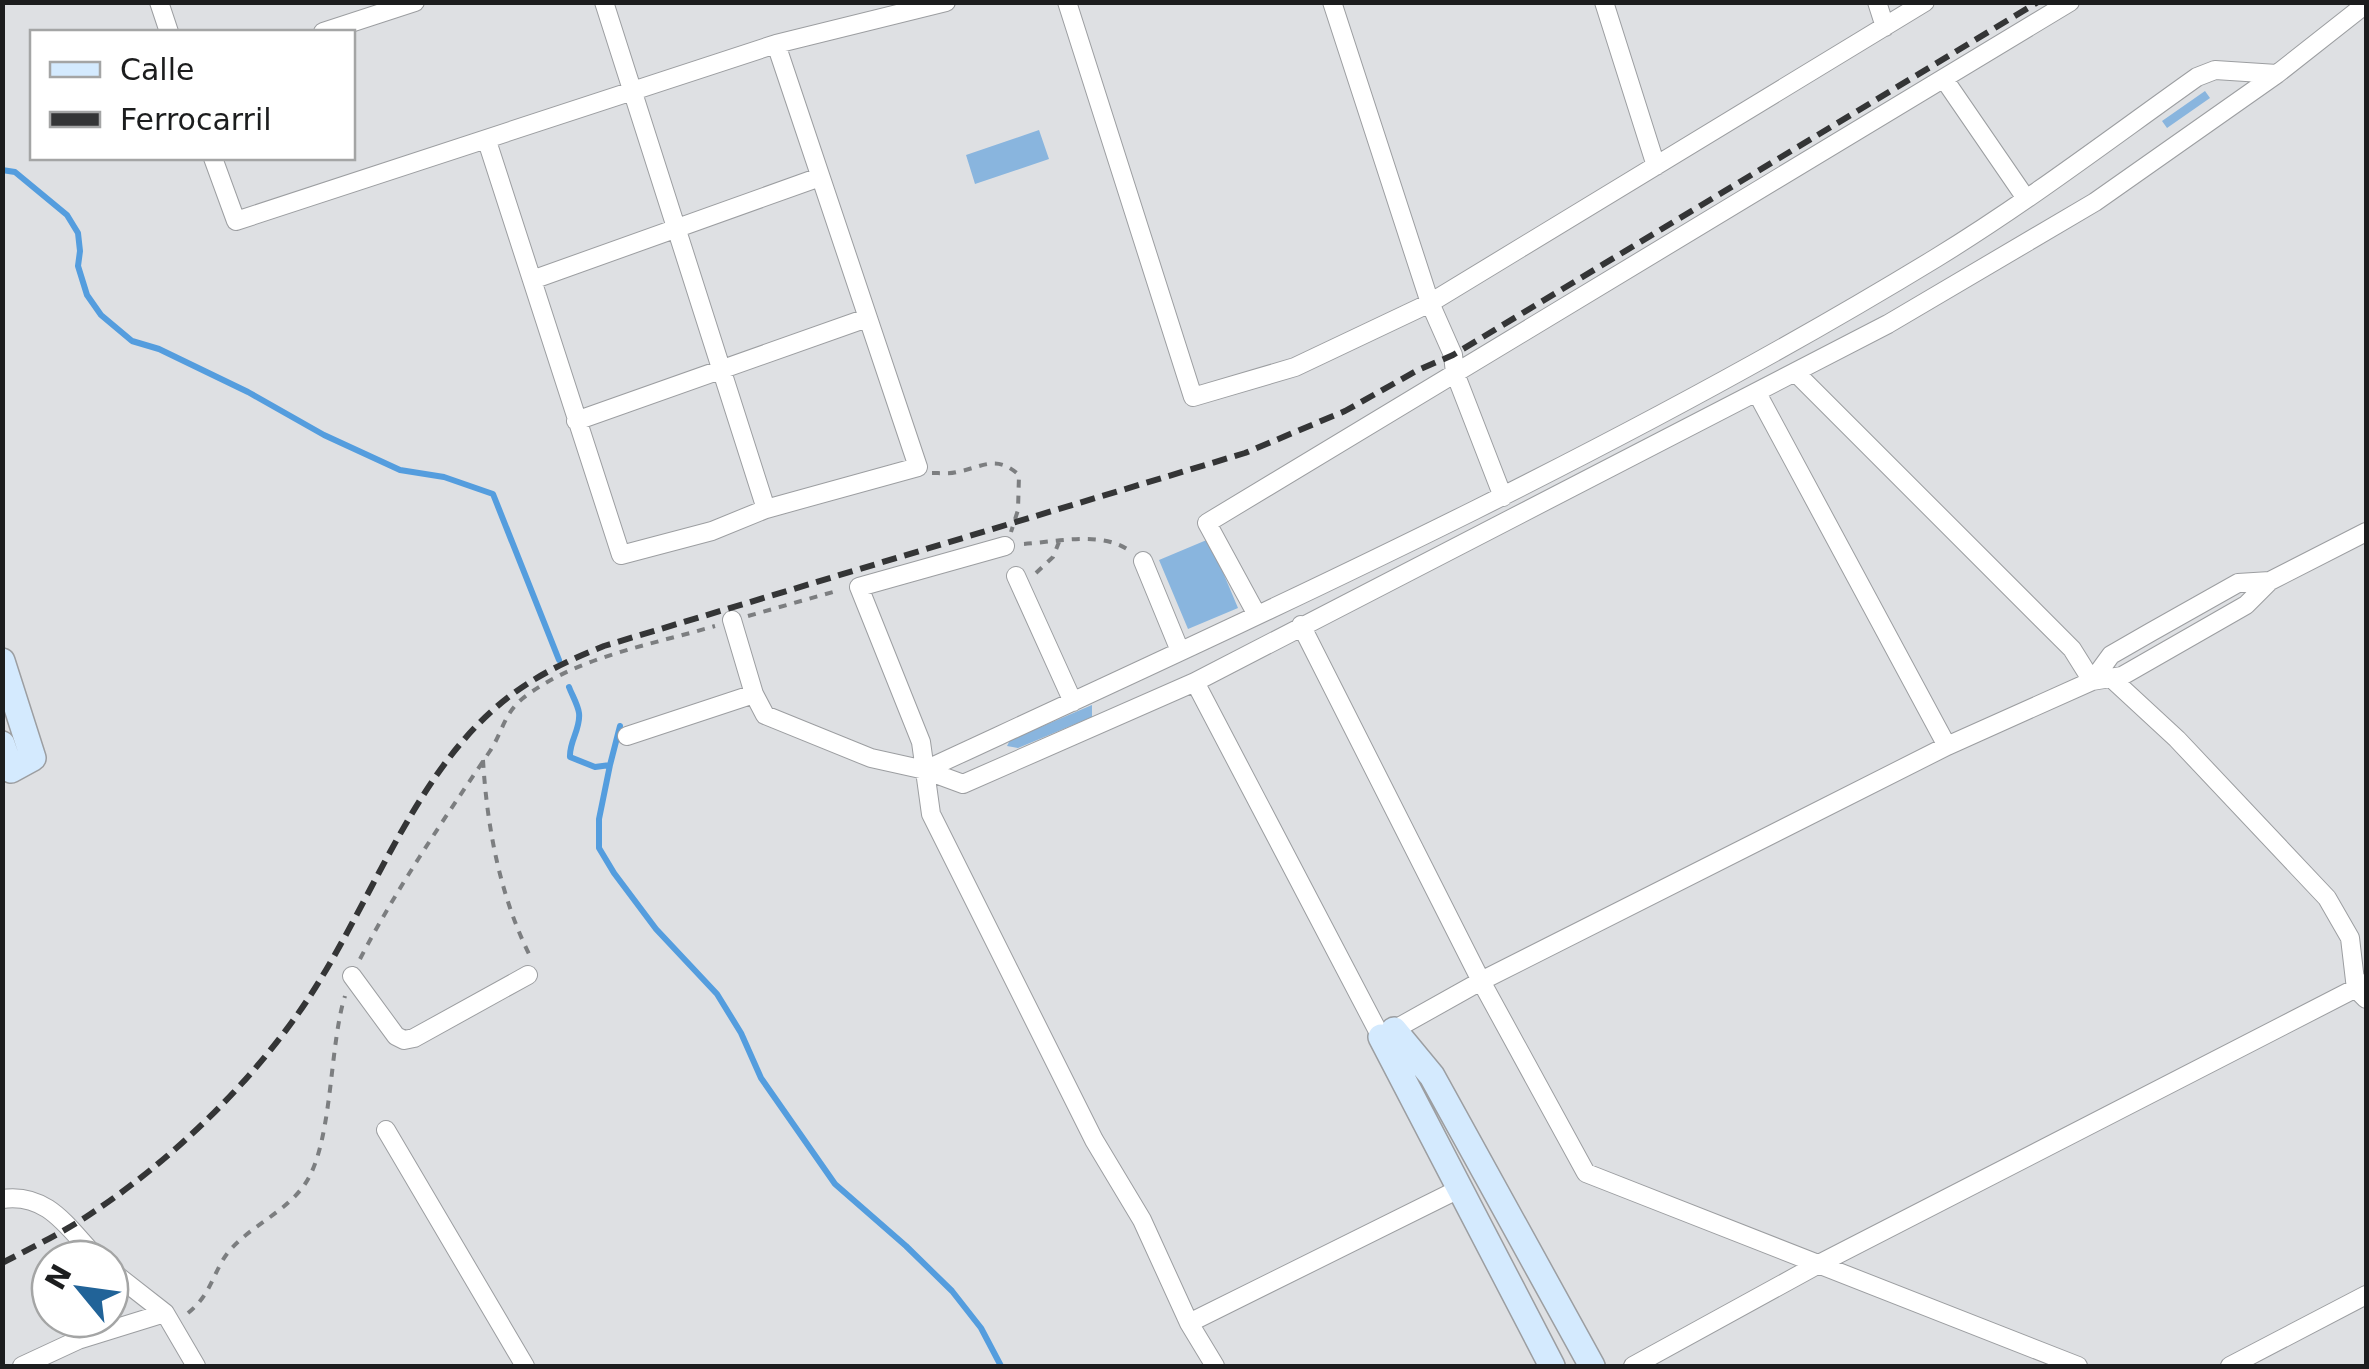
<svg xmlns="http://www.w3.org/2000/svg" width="2369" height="1369" viewBox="0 0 2369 1369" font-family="'DejaVu Sans',sans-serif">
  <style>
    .green { fill: #89b5de }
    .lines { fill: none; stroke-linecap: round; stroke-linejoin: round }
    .stream { stroke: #549dde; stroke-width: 6 }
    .street-casing { stroke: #9c9ea1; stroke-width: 20 }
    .secondary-casing { stroke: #9c9ea1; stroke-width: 28 }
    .path { stroke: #7c7e80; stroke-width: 4; stroke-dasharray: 8 8; stroke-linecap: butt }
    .street { stroke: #fff; stroke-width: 18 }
    .secondary { stroke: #d4eafe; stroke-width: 25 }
    .rail { stroke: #343536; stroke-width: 6; stroke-dasharray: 15 8; stroke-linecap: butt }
  </style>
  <rect width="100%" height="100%" fill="#dee0e3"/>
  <path class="green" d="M2205 91 2210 98 2167 128 2162 121Z
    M1039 130 1049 159 975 184 966 155Z
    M1209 539 1238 608 1188 629 1159 560Z
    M1092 705V717L1018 748 1007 746 1010 740Z"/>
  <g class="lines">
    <path class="stream" d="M2 170 15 172 67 215 78 233 80 251 78 266 87 295 101 315 132 341 159 349 248 392 324 435 400 470 444 477 493 494 559 660
      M569 687C572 695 578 705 579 713 581 729 569 741 570 757L595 767 610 765 599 819V848L614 873 656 929 717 994 741 1033 761 1078 835 1184 906 1246 952 1291 981 1328 1001 1366
      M610 765 620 726"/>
    <g class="street-casing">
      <path id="street" d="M159 2 169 32
        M604 2 766 509
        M1067 2 1193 397 1295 367 1430 303 1925 2
        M1332 2 1430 303 1453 355 1455 373 1503 497
        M1604 2 1656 166
        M1877 2 1885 27
        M323 32 415 2
        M1944 79 2025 197
        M487 141 621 555 712 531 766 509 918 467 776 44
        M213 158 236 221 776 44 946 2
        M532 280 820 177
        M1796 373 2072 649 2092 681 2111 655 2151 632 2238 583 2270 581
        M1757 393 1947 746
        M576 421 867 318
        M1005 546 859 587 921 742 931 814 1094 1140 1142 1220 1189 1323 1215 1366
        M1143 561 1180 651
        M1016 576 1073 702
        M1257 615 1207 523 2070 2
        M732 620 754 694 765 715 871 758 925 770 963 784 1195 682 1888 324 2095 202 2277 74 2366 4
        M1301 625 1481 981 1586 1173 2078 1366
        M2111 678 2177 739 2327 898 2350 938 2356 989 2366 999
        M1195 682 1381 1037 1481 981 1947 746 2092 681 2122 676 2246 605 2270 581 2366 532
        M627 736 754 694
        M925 770C1268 611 1613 455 1936 258 2026 203 2111 138 2197 77L2215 70 2277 74
        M352 976 396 1036 404 1040 414 1038 528 975
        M386 1130 525 1366
        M2 1199C49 1192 69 1230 98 1259
        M110 1270 165 1313 196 1366
        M1189 1323 1459 1189
        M22 1366 78 1340 165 1313
        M1633 1366 1817 1265 2366 983
        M2230 1366 2366 1295"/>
    </g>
    <g class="secondary-casing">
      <path id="secondary" d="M2 661 33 758 11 770 2 744
        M1394 1030 1432 1076 1592 1366
        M1381 1037 1552 1366"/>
    </g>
    <path class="path" d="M932 473C940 473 949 474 957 472 983 467 996 454 1019 475L1018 510 1011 532
      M1024 544C1056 542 1104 530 1131 552
      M1036 573 1053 557 1059 542
      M748 616 840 590
      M483 760C487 827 500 897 531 958
      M360 959C398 886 444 819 490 751 502 733 504 714 522 699 575 657 651 645 715 626
      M188 1313C213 1293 213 1270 230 1250 252 1225 286 1212 305 1184 333 1143 329 1046 345 996"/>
    <use href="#street" class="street"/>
    <use href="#secondary" class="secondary"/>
    <path class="rail" d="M2 1263C31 1248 62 1233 89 1215 165 1165 238 1096 292 1022 363 926 405 788 493 710 526 680 564 662 604 646L1245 453 1345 411 1418 370 1453 355 2038 2"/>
  </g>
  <rect width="2369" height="1369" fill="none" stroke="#1c1d1e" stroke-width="10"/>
  <rect x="30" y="30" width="325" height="130" fill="#ffffff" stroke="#a4a5a5" stroke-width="2.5"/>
  <rect x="50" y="62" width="50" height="15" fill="#d4eafe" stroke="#a4a5a5" stroke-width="2.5"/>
  <text x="120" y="80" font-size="30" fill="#1c1d1e">Calle</text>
  <rect x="50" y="112" width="50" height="15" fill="#343536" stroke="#a4a5a5" stroke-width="2.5"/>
  <text x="120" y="130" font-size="30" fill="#1c1d1e">Ferrocarril</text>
  <g transform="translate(80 1289) rotate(299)"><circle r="48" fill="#ffffff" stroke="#a4a5a5" stroke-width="2.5"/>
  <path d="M0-8L18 38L0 25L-18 38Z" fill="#216398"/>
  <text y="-15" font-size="28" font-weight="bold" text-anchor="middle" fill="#1c1d1e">N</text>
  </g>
</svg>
